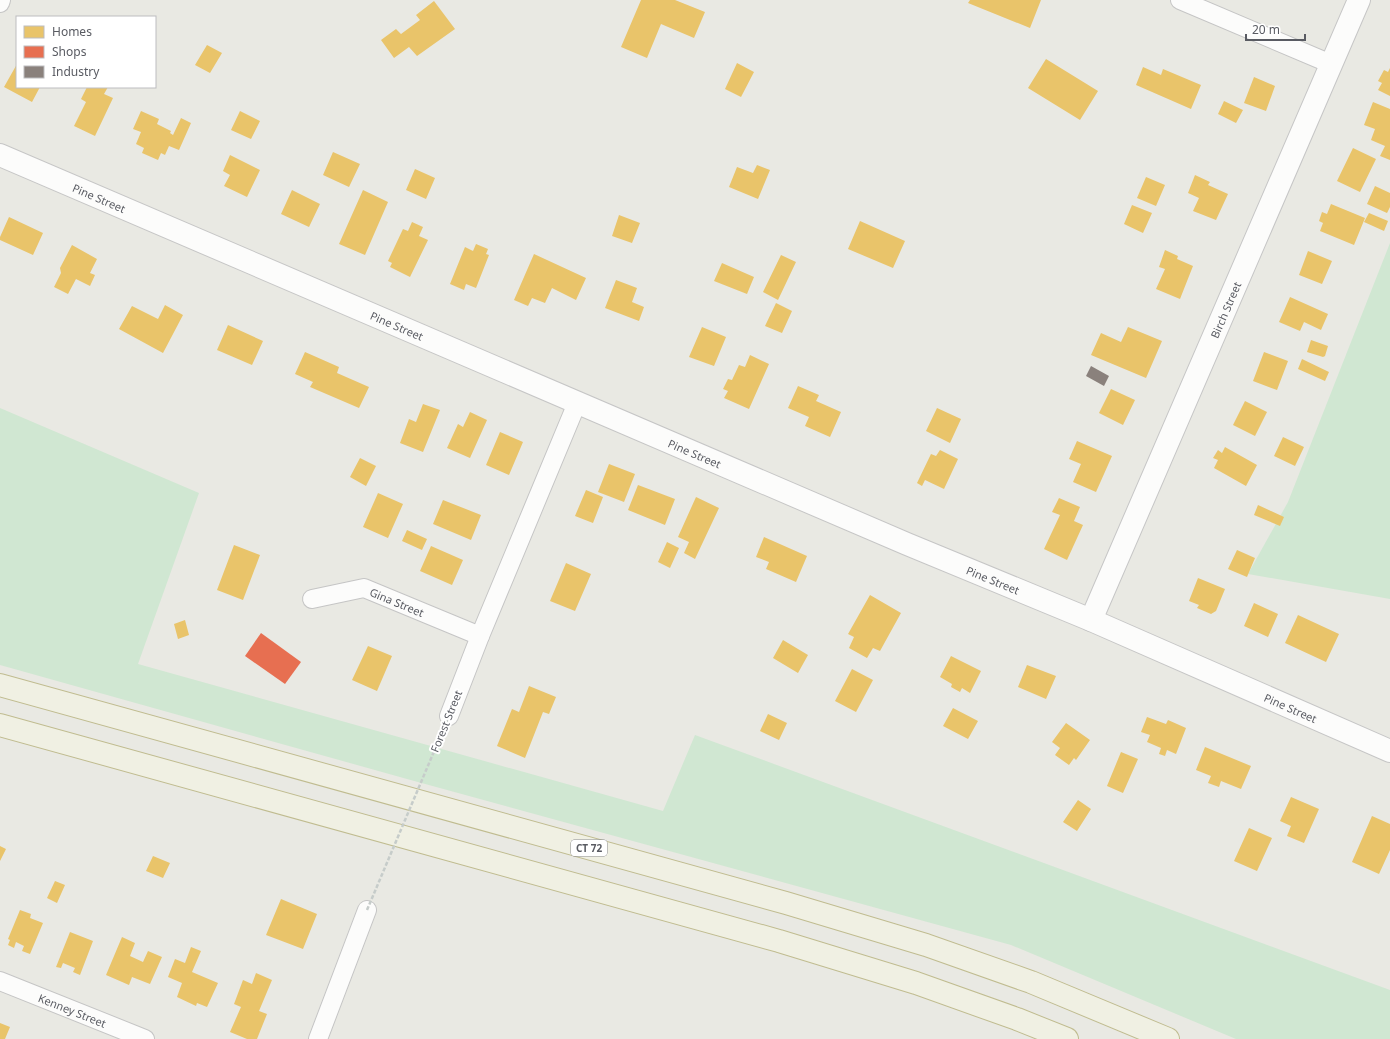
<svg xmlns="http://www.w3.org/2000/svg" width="1390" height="1039" viewBox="0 0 1390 1039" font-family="'Noto Sans',sans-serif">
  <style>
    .green { fill: #d0e7d2 }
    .homes { fill: #e9c46a }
    .shops { fill: #e76f51 }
    .industry { fill: #8a817c }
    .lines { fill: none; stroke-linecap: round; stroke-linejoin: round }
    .minor-casing { stroke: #c5c5c5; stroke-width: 20 }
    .secondary-casing { stroke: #c6c6c6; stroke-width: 24 }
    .trunk-casing { stroke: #c0bc90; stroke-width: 24 }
    .minor { stroke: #fcfcfb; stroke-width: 18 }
    .secondary { stroke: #fcfcfb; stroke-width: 22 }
    .trunk { stroke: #f0f0e3; stroke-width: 22 }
    .path-bridge { stroke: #c6ccca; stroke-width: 2.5; stroke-dasharray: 4 2; stroke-linecap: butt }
    .labels { text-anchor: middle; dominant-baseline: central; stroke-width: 4; stroke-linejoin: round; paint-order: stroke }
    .shield { fill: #fff; stroke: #8b8c91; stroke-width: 1 }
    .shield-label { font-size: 10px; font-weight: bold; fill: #595b62 }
    .street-label { font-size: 11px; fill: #595b62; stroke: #fff }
  </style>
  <rect width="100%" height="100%" fill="#e9e9e3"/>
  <path class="green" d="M1390 243V599L1248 574 1288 502Z
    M0 408 199 493 138 664 663 811 695 735 1390 990V1039H1236L1011 945 407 779 0 665Z"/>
  <path class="homes" d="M641 0H675L705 12 694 38 661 24 647 58 621 47Z
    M970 0H1041L1030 28 968 3Z
    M434 1 455 29 417 56 409 47 394 58 381 40 396 29 401 34 420 20 416 15Z
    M207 45 222 53 210 73 195 65Z
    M1046 59 1098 91 1080 120 1028 88Z
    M737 63 754 72 741 97 725 89Z
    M17 64V87H40L32 102 4 87Z
    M1143 67 1161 75 1163 69 1201 85 1191 109 1136 85Z
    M1390 68V96L1378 90 1382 83 1378 81 1384 70 1388 72Z
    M1254 77 1275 86 1266 111 1244 103Z
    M87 87H108L104 94 113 98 95 136 74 126 86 102 81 99Z
    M1224 101 1243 110 1236 123 1218 114Z
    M1373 102 1390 109V160L1380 156 1385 146 1371 140 1375 129 1364 125Z
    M141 111 159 119 157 124 171 131 170 133 173 135 181 118 191 123 179 150 169 146 165 155 161 153 158 160 142 153 144 148 136 144 141 132 133 129Z
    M240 111 260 121 251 139 231 130Z
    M1353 148 1376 159 1360 192 1337 181Z
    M333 152 360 164 349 187 323 175Z
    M230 155 260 170 247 197 224 186 230 175 223 171Z
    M757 165 770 170 758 199 729 187 737 167 753 173Z
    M415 169 435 178 426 199 406 190Z
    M1195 175 1210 182 1208 185 1228 194 1216 220 1193 211 1199 198 1188 193Z
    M1146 177 1165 185 1156 206 1137 198Z
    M1375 186 1390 193V207L1387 213 1367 204Z
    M292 190 320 204 309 227 281 214Z
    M363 190 388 202 365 255 339 244Z
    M1331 204 1365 218 1354 245 1320 231 1323 223 1319 221 1322 212 1327 214Z
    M1132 205 1152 213 1143 233 1124 224Z
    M1369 213 1388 221 1384 231 1364 222Z
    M619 215 640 223 632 243 612 236Z
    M9 217 43 233 33 255 0 240V237Z
    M860 221 905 241 893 268 848 249Z
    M412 222 423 227 419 236 428 240 410 277 390 267 392 263 388 261 403 229 408 231Z
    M476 244 488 249 486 254 489 255 476 288 466 284 464 290 450 284 465 247 473 251Z
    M72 245 97 259 90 273 95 275 90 286 76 279 68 294 54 287 61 273 60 268Z
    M1165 250 1178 256 1177 259 1193 266 1180 299 1156 289 1165 269 1159 267Z
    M1308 251 1332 261 1322 284 1299 275Z
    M534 254 586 278 576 300 552 288 545 303 532 298 528 306 514 300Z
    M781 255 796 262 778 300 763 292Z
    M722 263 754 277 747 294 714 281Z
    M616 280 637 288 632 302 644 307 639 321 605 308Z
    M1290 297 1328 314 1321 330 1304 322 1300 331 1279 322Z
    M776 303 792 311 782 333 765 326Z
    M165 305 183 315 163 353 119 329 132 306 158 319Z
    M228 325 263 341 252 365 217 350Z
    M702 327 726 337 714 366 689 357Z
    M1128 327 1162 341 1146 378 1091 355 1101 333 1121 342Z
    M1311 340 1328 346 1325 356 1323 357 1307 352Z
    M305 352 339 367 337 373 369 387 359 408 310 387 313 382 295 374Z
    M1264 352 1288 361 1277 390 1253 381Z
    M750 355 769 364 749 409 724 398 728 391 723 389 728 379 732 380 739 365 745 367Z
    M1302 359 1329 372 1325 381 1298 369Z
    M798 386 819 395 816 401 841 412 830 437 805 426 809 417 788 408Z
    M1111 389 1135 400 1123 425 1099 413Z
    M1245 401 1267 412 1255 436 1233 425Z
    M423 404 440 410 423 452 400 443 409 419 416 422Z
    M937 408 961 419 950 443 926 431Z
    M470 412 487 420 470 458 447 448 458 424 463 427Z
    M500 432 523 442 509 475 486 465Z
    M1283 437 1304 447 1295 466 1274 456Z
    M1077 441 1112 456 1096 492 1073 482 1081 464 1069 459Z
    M1225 447 1257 465 1246 486 1214 468 1218 460 1213 458 1218 450 1222 453Z
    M940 450 958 459 944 489 925 480 922 486 917 483 931 454 936 456Z
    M360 458 376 466 366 486 350 477Z
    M609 464 635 474 624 502 598 492Z
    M638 485 675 499 665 525 628 510Z
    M586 490 603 497 593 523 575 516Z
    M378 493 403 504 388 538 363 527Z
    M696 497 719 508 695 559 684 553 689 542 678 537Z
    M1059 498 1080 507 1074 521 1083 525 1067 560 1044 549 1060 515 1052 512Z
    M443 500 481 515 471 540 433 524Z
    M1258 505 1284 517 1280 526 1254 515Z
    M407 530 427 539 422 550 402 541Z
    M764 537 807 556 796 582 766 569 769 562 756 557Z
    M667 542 679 548 670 568 658 562Z
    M234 545 260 555 243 600 217 590Z
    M431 546 463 560 452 585 420 571Z
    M1237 550 1255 558 1247 577 1228 569Z
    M566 563 591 574 575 611 550 601Z
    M1198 578 1225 589 1216 611 1211 614 1197 608 1199 605 1189 601Z
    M870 595 901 613 880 651 873 648 867 658 849 648 854 637 848 634Z
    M1254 603 1278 614 1268 637 1244 626Z
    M1298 615 1339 634 1326 662 1285 643Z
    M185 620 189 635 178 639 174 624Z
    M783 640 808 655 798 673 773 658Z
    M368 646 392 656 377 691 352 680Z
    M951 656 981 671 970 693 962 688 960 692 951 687 952 684 940 677Z
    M1027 665 1056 676 1046 699 1018 687Z
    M852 669 873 680 856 712 835 701Z
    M529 686 556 697 549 714 543 712 525 758 497 746 512 709 519 712Z
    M953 708 978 721 968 739 943 726Z
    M768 714 787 723 779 740 760 731Z
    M1147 717 1166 724 1168 720 1186 728 1176 754 1167 750 1165 756 1159 754 1161 748 1147 742 1150 735 1141 732Z
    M1066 723 1090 740 1076 760 1074 758 1069 765 1055 755 1060 748 1052 742Z
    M1205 747 1251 766 1241 789 1221 781 1219 787 1208 783 1211 776 1196 770Z
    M1121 752 1138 759 1123 793 1107 786Z
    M1291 797 1319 809 1304 843 1287 836 1291 826 1280 821Z
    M1078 800 1091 809 1077 831 1063 822Z
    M1372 816 1390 824V850L1379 874 1352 862Z
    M1249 828 1272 838 1257 871 1234 861Z
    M0 846 6 849 0 861Z
    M153 856 170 863 163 878 146 871Z
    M55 881 65 885 57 903 47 898Z
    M281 899 317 914 303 949 266 935Z
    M20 910 31 914 30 918 43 923 30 954 22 951 24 946 16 942 14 948 8 945 10 940 8 939Z
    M70 932 93 941 80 975 73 972 75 968 63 963 61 968 56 967Z
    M122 937 135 943 130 956 143 962 148 951 162 957 150 984 132 977 129 985 106 975Z
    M191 947 201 951 192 972 218 983 207 1007 197 1003 196 1006 177 997 182 983 168 977 175 959 185 963Z
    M256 973 272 980 259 1011 267 1014 257 1039H247L230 1032 241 1007 234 1004 243 980 252 984Z
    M0 1023 10 1027 5 1039H0Z"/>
  <path class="shops" d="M261 633 301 662 285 684 245 656Z"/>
  <path class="industry" d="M1091 366 1109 376 1104 386 1086 376Z"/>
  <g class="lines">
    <g class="minor-casing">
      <g id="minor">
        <path d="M1180 0 1331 64"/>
        <path d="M0 3 1 0"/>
        <path id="s1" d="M312 599 364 588 480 636"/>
        <path d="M449 716 480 636 577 403"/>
        <path id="s2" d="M0 981 145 1039"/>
        <path d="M318 1039 367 910"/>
      </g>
    </g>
    <g class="secondary-casing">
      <g id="secondary">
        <path id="s3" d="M0 155 907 544 1091 620 1390 751"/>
        <path id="s4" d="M1091 620 1359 0"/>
      </g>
    </g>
    <g class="trunk-casing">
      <path id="trunk" d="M0 685 786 903 926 945 1031 982 1168 1039
        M0 725 779 941 916 983 1017 1019 1067 1039"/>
    </g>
    <use href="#minor" class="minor"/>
    <use href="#secondary" class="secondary"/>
    <use href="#trunk" class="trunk"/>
    <path class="path-bridge" d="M367 910 449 716"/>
  </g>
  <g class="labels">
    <rect class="shield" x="571" y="840" width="36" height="16" rx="3"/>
    <g class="shield-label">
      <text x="589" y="848">CT 72</text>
    </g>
    <g class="street-label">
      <text stroke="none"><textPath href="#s3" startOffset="108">Pine Street</textPath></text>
      <text stroke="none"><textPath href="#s4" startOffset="338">Birch Street</textPath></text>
      <text stroke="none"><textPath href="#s3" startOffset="432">Pine Street</textPath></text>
      <text stroke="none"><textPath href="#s3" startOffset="756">Pine Street</textPath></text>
      <text stroke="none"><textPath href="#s3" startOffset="1080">Pine Street</textPath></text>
      <text stroke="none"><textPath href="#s1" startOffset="89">Gina Street</textPath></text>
      <text stroke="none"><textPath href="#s3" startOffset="1404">Pine Street</textPath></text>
      <text transform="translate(446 721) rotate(-68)">Forest Street</text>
      <text stroke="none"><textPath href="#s2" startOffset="78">Kenney Street</textPath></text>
    </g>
  </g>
  <rect x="16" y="16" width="140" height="72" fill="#ffffff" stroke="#bdbdc0"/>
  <rect x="24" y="26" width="20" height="12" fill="#e9c46a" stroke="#bdbdc0"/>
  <text x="52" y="36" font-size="12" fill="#595b62">Homes</text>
  <rect x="24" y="46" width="20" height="12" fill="#e76f51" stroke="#bdbdc0"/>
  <text x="52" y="56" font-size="12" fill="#595b62">Shops</text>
  <rect x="24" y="66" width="20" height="12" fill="#8a817c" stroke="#bdbdc0"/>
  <text x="52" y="76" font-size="12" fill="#595b62">Industry</text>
  <path d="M1246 34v6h59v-6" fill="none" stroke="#595b62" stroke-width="2"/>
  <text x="1252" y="34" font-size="12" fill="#595b62" stroke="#ffffff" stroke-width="3" paint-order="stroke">20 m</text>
</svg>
